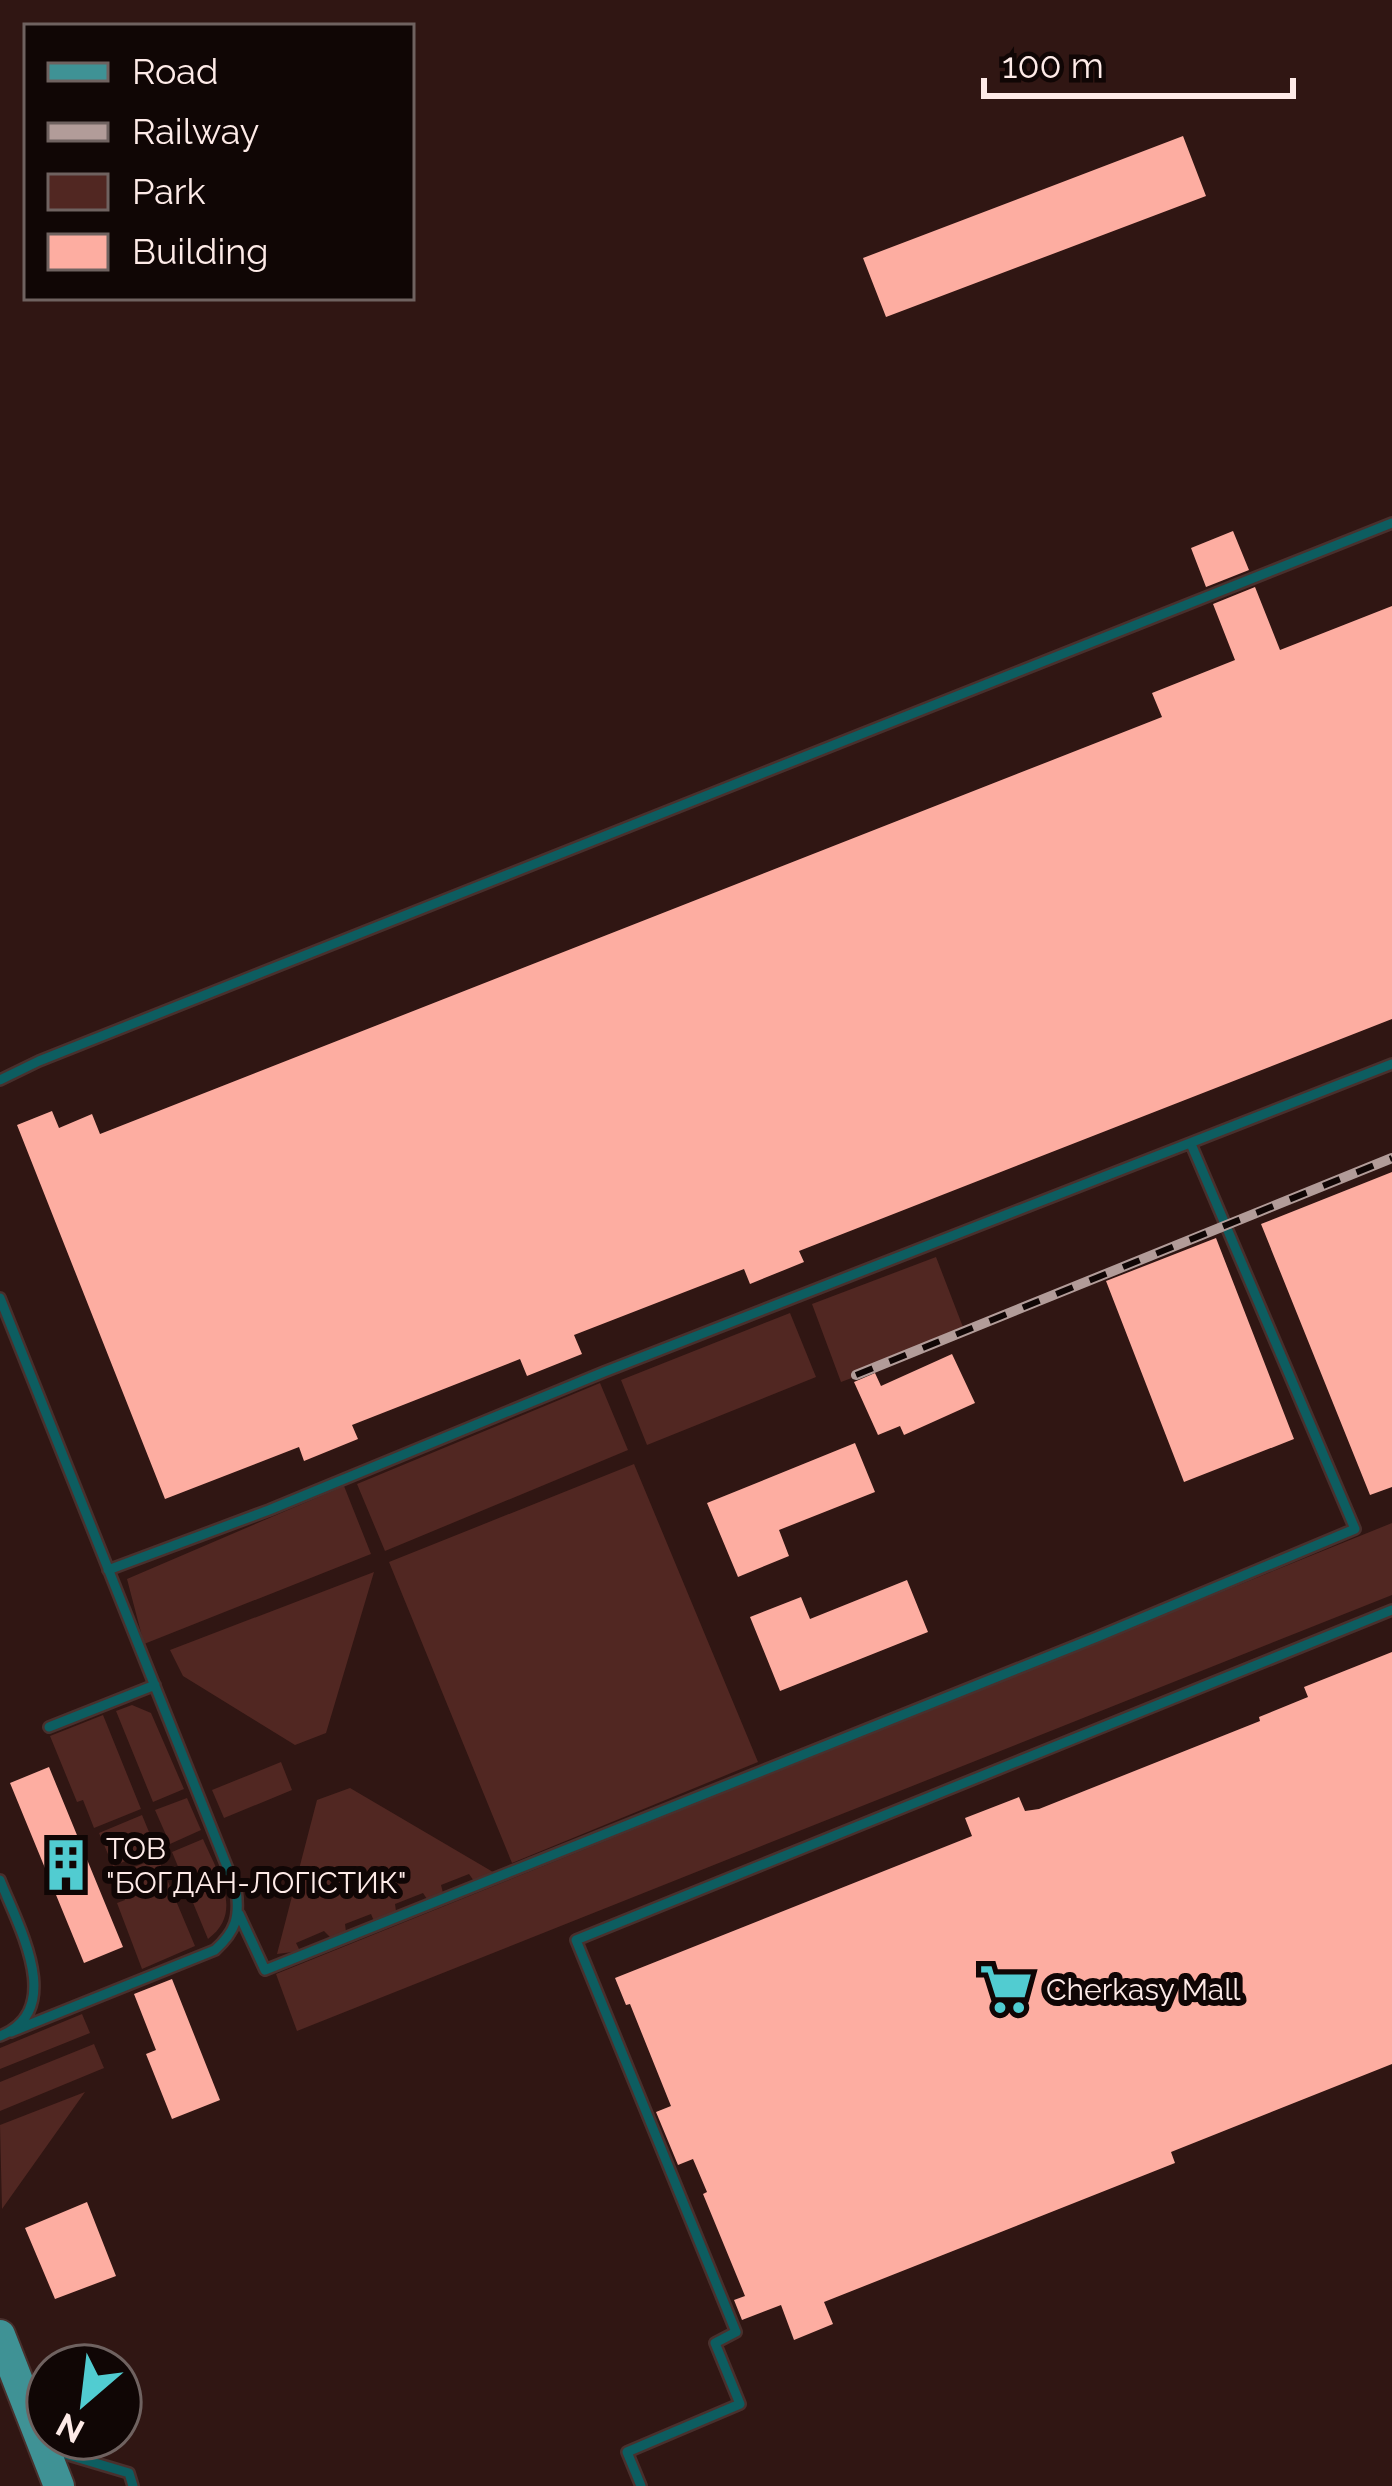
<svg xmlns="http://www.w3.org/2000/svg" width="1392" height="2486" viewBox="0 0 1392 2486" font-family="Raleway,sans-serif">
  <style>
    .green { fill: #512722 }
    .building { fill: #fdada1 }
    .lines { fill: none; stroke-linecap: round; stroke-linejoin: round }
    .service-casing { stroke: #49302d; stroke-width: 14 }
    .primary-casing { stroke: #49302d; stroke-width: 34 }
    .service { stroke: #0d5d60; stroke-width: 9 }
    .primary { stroke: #3f9295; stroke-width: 30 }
    .rail-casing { stroke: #b29c99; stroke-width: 10 }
    .rail { stroke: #100605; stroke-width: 6; stroke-dasharray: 18; stroke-linecap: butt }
    .labels { text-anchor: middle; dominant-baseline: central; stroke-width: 12; stroke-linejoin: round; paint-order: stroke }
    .poi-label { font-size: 30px; fill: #feebe8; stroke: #100605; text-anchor: start }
  </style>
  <rect width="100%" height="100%" fill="#301613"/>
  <path class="green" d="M936 1257 966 1335 841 1382 812 1304Z
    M790 1313 816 1377 647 1445 621 1380Z
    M600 1383 628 1450 385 1551 357 1484Z
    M634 1464 758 1762 512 1863 389 1562Z
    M344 1486 371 1554 144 1644 127 1579Z
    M1392 1523V1595L297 2031 276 1974Z
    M374 1572 326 1733 295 1745 183 1676 170 1650Z
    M132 1705 151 1713 184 1789 153 1802 116 1711Z
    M103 1715 141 1809 94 1828 83 1800 77 1802 50 1736Z
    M281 1762 292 1790 224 1818 212 1790Z
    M350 1788 493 1872 474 1881 469 1874 441 1885 443 1893 427 1899 423 1893 395 1904 396 1911 374 1921 371 1914 345 1924 346 1932 330 1937 324 1931 296 1943 300 1951 277 1954 317 1800Z
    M187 1798 201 1830 170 1844 155 1810Z
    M142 1815 156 1849 113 1866 99 1833Z
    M203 1839C217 1872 245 1912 208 1939L172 1852Z
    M158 1858 195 1946 142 1969 117 1903 125 1900 115 1874Z
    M82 2014 90 2033 0 2069V2048Z
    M94 2044 104 2068 0 2111V2082Z
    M85 2092 2 2209 0 2125Z"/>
  <path class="building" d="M1183 136 1206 196 886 317 863 258Z
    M1233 531 1249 570 1206 587 1191 548Z
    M1255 587 1280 650 1392 606V1019L799 1251 804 1262 750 1284 744 1269 574 1335 582 1354 527 1376 520 1359 352 1425 358 1439 304 1461 299 1447 165 1499 17 1125 52 1111 59 1128 92 1114 100 1134 1162 717 1152 693 1235 660 1213 604Z
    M1392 1172V1487L1370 1495 1261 1224Z
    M1216 1238 1294 1439 1184 1482 1106 1281Z
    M952 1354 975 1403 904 1435 900 1426 878 1435 854 1382 875 1373 881 1386Z
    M855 1443 875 1492 779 1530 789 1556 738 1577 707 1503Z
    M907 1580 928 1632 780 1691 750 1617 801 1597 810 1619Z
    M1392 1652V2064L1171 2152 1175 2163 824 2302 833 2324 794 2340 781 2305 742 2320 734 2300 745 2296 703 2194 707 2192 693 2159 678 2165 656 2112 671 2106 630 2004 626 2005 615 1978 972 1836 965 1818 1019 1797 1025 1811 1039 1809 1260 1721 1259 1717 1308 1697 1304 1687Z
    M49 1767 123 1947 84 1963 10 1783Z
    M172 1979 220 2100 172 2119 146 2054 156 2050 134 1994Z
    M87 2202 116 2276 55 2299 25 2228Z"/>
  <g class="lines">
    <g class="service-casing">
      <path id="service" d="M0 1080 39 1061 1392 523
        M0 1298 236 1889C240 1917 236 1931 215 1950L11 2032
        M108 1570 269 1510 604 1372 1392 1064
        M49 1727 155 1685
        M0 1880C17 1924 67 2010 0 2036
        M239 1914 265 1970 1097 1637 1355 1529 1191 1144
        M55 2451 129 2473 133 2486
        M641 2486 627 2452 740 2404 715 2343 736 2332 576 1940 1392 1610"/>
    </g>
    <g class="primary-casing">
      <path id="primary" d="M0 2335 59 2486"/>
    </g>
    <use href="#service" class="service"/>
    <use href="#primary" class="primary"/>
    <g class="rail-casing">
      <path id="rail" d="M856 1375 1392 1158"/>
    </g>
    <use href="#rail" class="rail"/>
  </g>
  <defs>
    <g id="building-bare" transform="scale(4.14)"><path d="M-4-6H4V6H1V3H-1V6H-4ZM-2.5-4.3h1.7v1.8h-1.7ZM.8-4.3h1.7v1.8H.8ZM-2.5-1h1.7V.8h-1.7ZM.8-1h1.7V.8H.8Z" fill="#51ccd1" stroke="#100605" stroke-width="2.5" paint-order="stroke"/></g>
    <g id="supermarket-bare" transform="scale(4.14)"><path d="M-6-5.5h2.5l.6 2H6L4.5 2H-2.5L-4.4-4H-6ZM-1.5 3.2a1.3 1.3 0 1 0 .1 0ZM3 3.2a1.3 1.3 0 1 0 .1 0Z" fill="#51ccd1" stroke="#100605" stroke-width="2.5" paint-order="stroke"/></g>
  </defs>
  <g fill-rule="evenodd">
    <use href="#building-bare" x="66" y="1865"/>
    <use href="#supermarket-bare" x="1006" y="1989"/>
  </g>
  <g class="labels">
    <g class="poi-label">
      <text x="106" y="1848">ТОВ<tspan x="106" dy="34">"БОГДАН-ЛОГІСТИК"</tspan></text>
      <text x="1046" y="1989">Cherkasy Mall</text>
    </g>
  </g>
  <rect x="24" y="24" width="390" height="276" fill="#100605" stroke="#6f6260" stroke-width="3"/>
  <rect x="48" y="63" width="60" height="18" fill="#3f9295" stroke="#6f6260" stroke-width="3"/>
  <text x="132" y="84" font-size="36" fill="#feebe8">Road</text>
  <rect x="48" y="123" width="60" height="18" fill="#b29c99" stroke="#6f6260" stroke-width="3"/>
  <text x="132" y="144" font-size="36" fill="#feebe8">Railway</text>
  <rect x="48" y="174" width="60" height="36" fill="#512722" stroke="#6f6260" stroke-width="3"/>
  <text x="132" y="204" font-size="36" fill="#feebe8">Park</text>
  <rect x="48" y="234" width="60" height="36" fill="#fdada1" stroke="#6f6260" stroke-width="3"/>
  <text x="132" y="264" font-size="36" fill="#feebe8">Building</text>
  <g transform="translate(84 2402) rotate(208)"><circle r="57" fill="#100605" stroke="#6f6260" stroke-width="3"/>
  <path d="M0-9L21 45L0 30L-21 45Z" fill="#51ccd1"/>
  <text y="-18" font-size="33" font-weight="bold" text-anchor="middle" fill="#feebe8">N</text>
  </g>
  <path d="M984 78v18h309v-18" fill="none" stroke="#feebe8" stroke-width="6"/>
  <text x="1002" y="78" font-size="36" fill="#feebe8" stroke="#100605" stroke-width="9" paint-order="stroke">100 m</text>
</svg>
